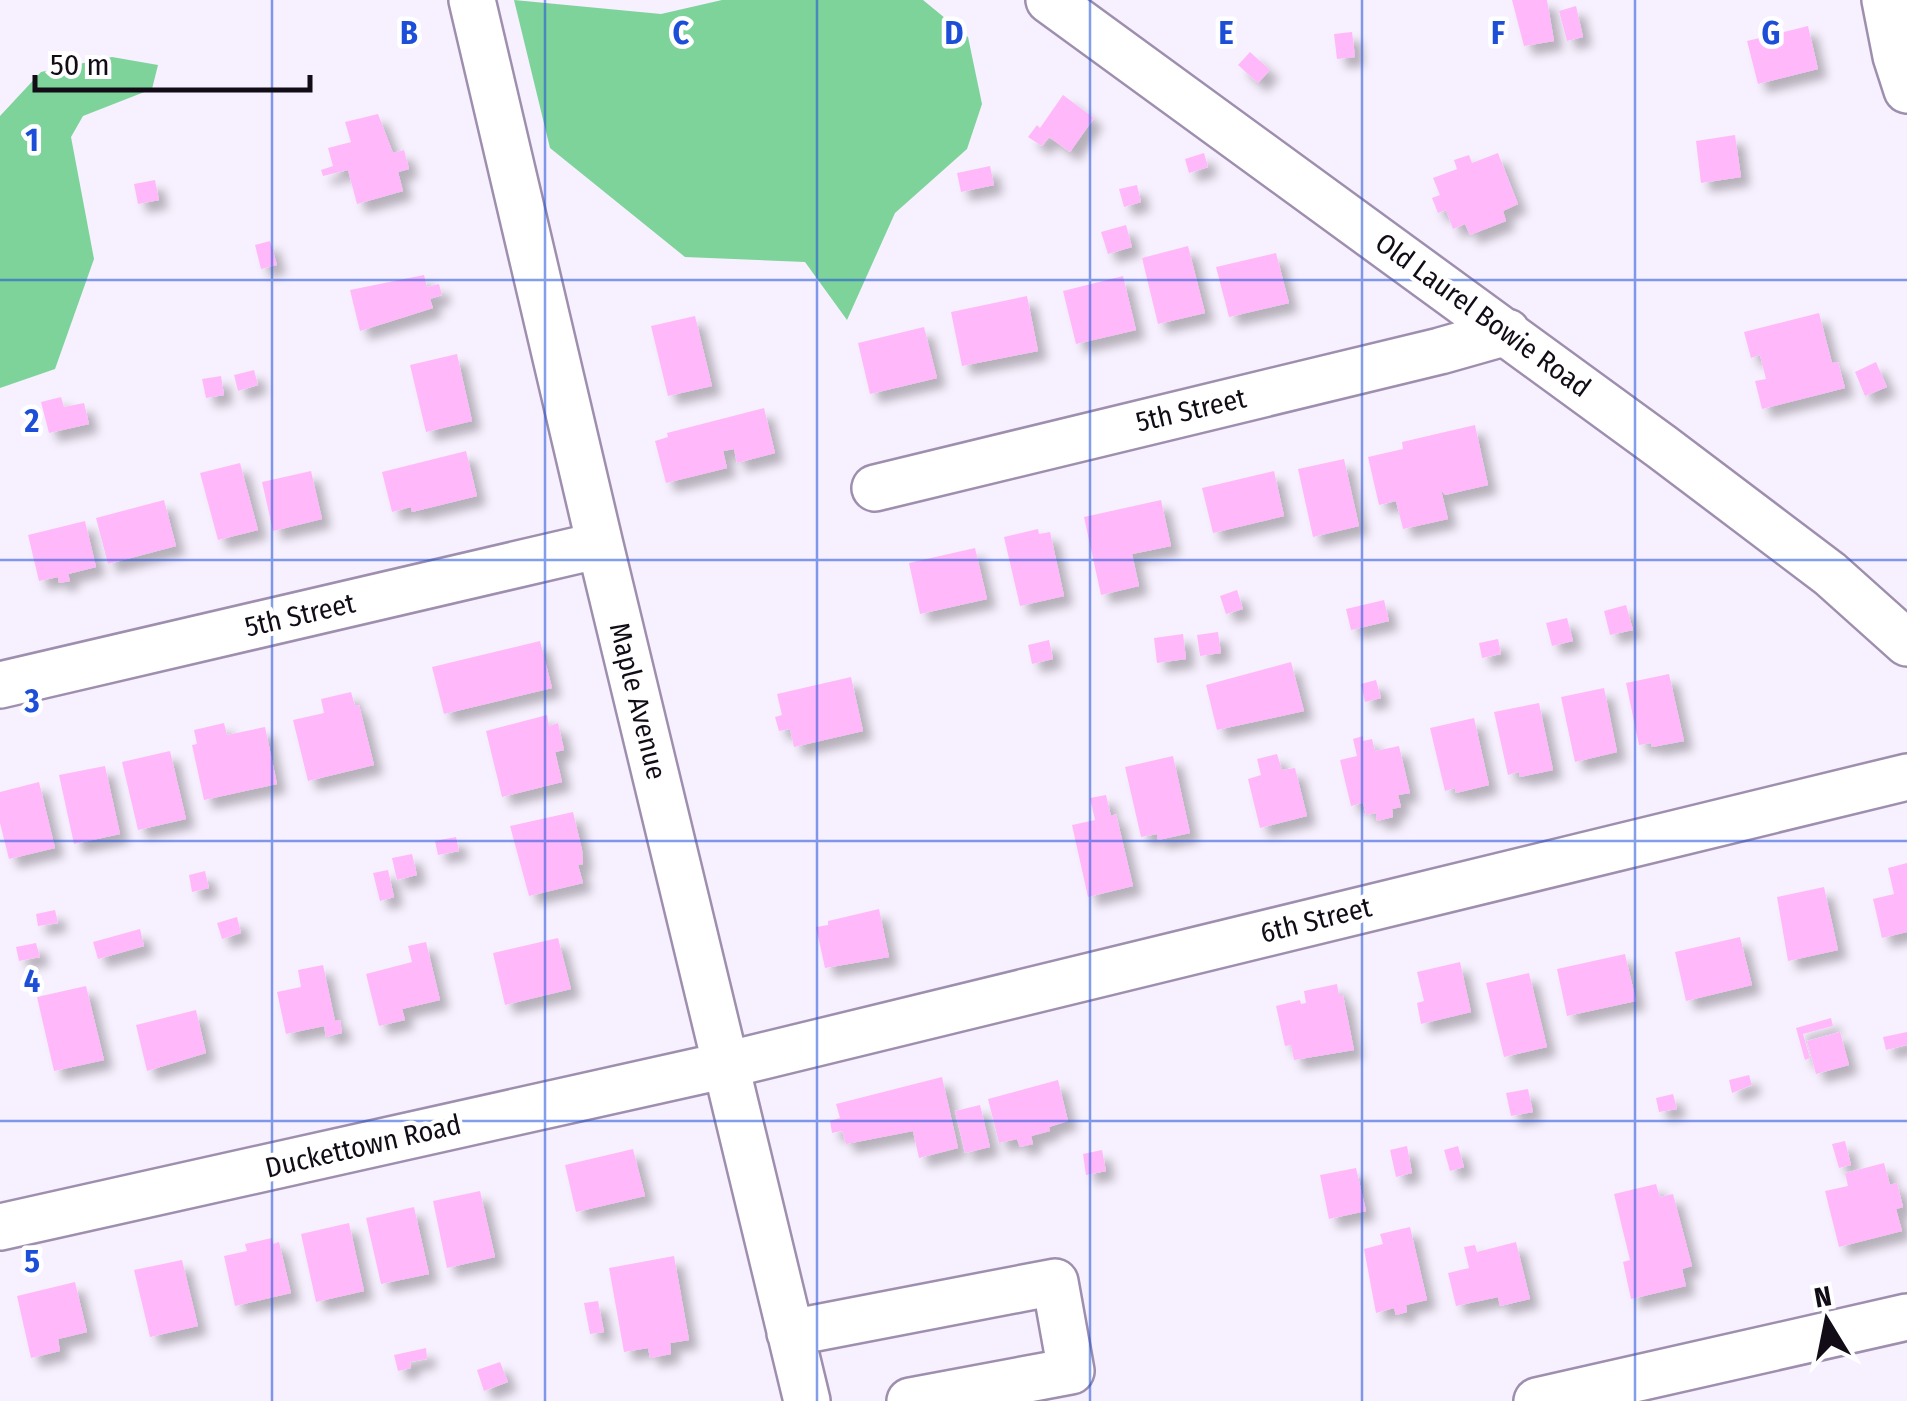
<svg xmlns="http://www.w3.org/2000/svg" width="1907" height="1401" viewBox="0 0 1907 1401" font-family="'Fira Sans Condensed',sans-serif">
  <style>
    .forest { fill: #7ed39a }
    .building { fill: #ffb9fa; filter: url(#shadow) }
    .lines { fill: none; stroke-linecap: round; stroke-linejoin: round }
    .minor-casing { stroke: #9f8fae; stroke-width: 50 }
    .minor { stroke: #fff; stroke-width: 45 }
    .grid { fill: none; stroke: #1d4ed8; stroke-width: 2.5; stroke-opacity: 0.55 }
    .labels { text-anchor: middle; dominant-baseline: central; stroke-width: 9; stroke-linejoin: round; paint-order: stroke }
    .street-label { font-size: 28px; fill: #120c17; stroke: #fff }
    .grid-label { font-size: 32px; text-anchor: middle; font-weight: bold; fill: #1d4ed8; stroke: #fff; stroke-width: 9; stroke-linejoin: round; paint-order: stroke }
  </style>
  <defs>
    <filter id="shadow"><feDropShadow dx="9" dy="9" stdDeviation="5" flood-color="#0004"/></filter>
  </defs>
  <rect width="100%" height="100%" fill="#f7f0fe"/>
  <path class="forest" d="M514 0 661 14 722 0H923L968 37 982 104 967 149 895 213 847 320 805 262 685 257 550 148Z
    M112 57 158 65 152 89 83 116 71 137 94 259 55 369 0 388V116L41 72Z"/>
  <path class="building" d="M1512 0H1547L1554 41 1524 46Z
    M1576 6 1583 37 1567 41 1559 11Z
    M1808 26 1818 69 1758 84 1747 41Z
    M1352 32 1355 57 1337 59 1334 34Z
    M1250 52 1270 70 1258 83 1238 65Z
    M1063 95 1094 118 1070 152 1049 137 1042 146 1028 137 1037 125 1040 128Z
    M378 114 393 153 404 150 409 169 398 172 403 191 357 204 348 170 323 176 321 170 333 166 328 148 351 142 345 122Z
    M1735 135 1741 177 1701 183 1696 141Z
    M1204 153 1208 167 1189 173 1185 159Z
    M1498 153 1518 204 1503 211 1506 221 1470 235 1465 224 1453 229 1446 210 1438 213 1432 198 1440 195 1433 178 1457 169 1454 160 1469 155 1472 163Z
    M990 166 994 185 961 192 957 173Z
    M155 180 159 200 138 204 134 184Z
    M1137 185 1141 202 1124 207 1119 189Z
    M1126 225 1132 247 1108 254 1101 232Z
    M270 241 277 265 261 269 255 245Z
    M1188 246 1205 313 1158 324 1142 258Z
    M1276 253 1289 303 1229 317 1216 267Z
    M424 275 427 287 439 284 442 295 430 299 433 308 360 331 350 290Z
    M1123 276 1136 330 1076 344 1063 291Z
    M1027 296 1038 351 962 366 951 312Z
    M1819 313 1832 363 1838 362 1845 388 1762 409 1755 381 1766 379 1760 355 1751 358 1744 332Z
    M695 316 712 386 668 396 651 326Z
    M924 327 937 378 870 394 858 343Z
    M457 354 472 421 426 432 410 365Z
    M1876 362 1887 387 1865 396 1855 372Z
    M254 370 258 385 238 391 234 375Z
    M221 376 224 395 206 398 202 379Z
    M61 397 64 407 84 403 89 424 49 433 41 402Z
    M764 408 775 453 737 463 734 449 723 451 727 468 666 483 655 441 668 437 667 433Z
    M1475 425 1488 485 1445 495 1441 490 1448 519 1403 529 1396 501 1379 505 1368 457 1403 449 1402 442Z
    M466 451 477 496 412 512 411 507 392 512 382 472Z
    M1344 459 1359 526 1313 537 1298 469Z
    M240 463 258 530 218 540 200 473Z
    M311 471 322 519 273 531 262 482Z
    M1274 471 1284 516 1213 533 1202 488Z
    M164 500 176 546 108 564 96 518Z
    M1161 500 1171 546 1132 554 1139 586 1101 595 1084 517Z
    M85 521 96 567 68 574 70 581 59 583 58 577 39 581 28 535Z
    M1038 529 1039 534 1050 532 1064 596 1020 606 1004 537Z
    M975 548 987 599 920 614 909 563Z
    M1237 590 1243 609 1226 614 1220 596Z
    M1384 600 1389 621 1351 630 1346 609Z
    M1626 605 1633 630 1610 635 1604 611Z
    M1567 618 1573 641 1552 646 1546 623Z
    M1218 632 1221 653 1200 656 1197 635Z
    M1183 634 1186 659 1157 663 1154 638Z
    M1498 639 1501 654 1482 658 1479 643Z
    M1049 640 1053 659 1032 664 1028 645Z
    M540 641 552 688 444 714 432 667Z
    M1291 662 1304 711 1217 730 1206 685Z
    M1669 674 1684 741 1652 747 1651 743 1639 745 1626 683Z
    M851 677 863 731 794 747 790 729 779 731 775 717 782 715 777 694Z
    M1376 680 1381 698 1365 702 1361 684Z
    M1604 688 1617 752 1575 762 1561 697Z
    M351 692 355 706 359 705 374 765 308 781 293 720 324 713 321 699Z
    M1539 703 1553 770 1520 777 1519 772 1508 775 1494 712Z
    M547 715 549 726 558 723 564 750 555 752 562 782 502 797 486 731Z
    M1474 718 1489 785 1456 793 1455 788 1445 791 1430 728Z
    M224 723 227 735 265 727 277 784 204 800 192 745 197 744 194 730Z
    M1363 736V741L1372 739 1375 751 1399 746 1410 793 1398 795 1401 807 1392 809 1393 817 1377 821 1376 813 1366 815 1363 803 1351 806 1340 760 1357 756 1353 739Z
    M170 751 186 819 138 830 122 762Z
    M1277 754 1282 770 1295 768 1307 816 1260 828 1248 779 1261 775 1257 759Z
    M1173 756 1190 833 1158 840 1157 834 1141 837 1125 767Z
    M105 766 120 834 74 844 59 775Z
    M39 782 55 848 9 859 0 823V792Z
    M1106 795 1111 816 1116 814 1133 886 1088 897 1072 825 1095 820 1090 798Z
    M573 812 582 850 583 864 578 865 583 883 529 896 510 826Z
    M456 837 459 851 438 855 435 841Z
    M412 854 417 875 397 880 392 858Z
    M1907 863V932L1882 938 1873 899 1894 894 1888 868Z
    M388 870 394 897 380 901 373 873Z
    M205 871 209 888 192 892 189 875Z
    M1824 887 1838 950 1788 961 1777 897Z
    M879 909 889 957 825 968 816 927 828 925V921Z
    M55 910 58 923 38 926 36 914Z
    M237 917 241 933 222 939 217 923Z
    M140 929 144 946 98 959 93 942Z
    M1740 937 1752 985 1686 1001 1675 952Z
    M558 938 571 989 505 1005 493 953Z
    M426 942 440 1000 402 1009 405 1020 379 1026 366 974 412 962 408 946Z
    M36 943 40 957 19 961 16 947Z
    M1625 954 1636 1001 1567 1016 1557 969Z
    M1460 962 1471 1012 1421 1024 1417 1003 1424 1001 1417 972Z
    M323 965 335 1021 340 1020 342 1033 326 1037 324 1026 286 1034 277 992 301 987 298 970Z
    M1529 973 1547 1047 1504 1057 1486 983Z
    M1337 984 1339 995H1343L1354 1050 1294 1060 1291 1045 1285 1046 1276 1006 1300 1000 1301 1004 1306 1003 1304 991Z
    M86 986 104 1060 54 1071 37 997Z
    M196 1010 206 1053 147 1071 136 1025Z
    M1831 1018 1833 1026 1803 1034 1810 1058 1805 1060 1796 1028Z
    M1840 1032 1849 1065 1816 1074 1807 1041Z
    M1907 1032V1045L1886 1050 1883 1037Z
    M1749 1075 1752 1085 1732 1093 1729 1080Z
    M942 1077 958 1148 919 1158 913 1131 846 1144 842 1131 832 1133 830 1121 840 1118 836 1104Z
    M1058 1080 1068 1121 1049 1127 1050 1131 1031 1136 1033 1144 1020 1147 1017 1139 999 1143 988 1099Z
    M1528 1089 1533 1112 1511 1116 1506 1093Z
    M1673 1094 1677 1109 1659 1112 1656 1098Z
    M980 1105 990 1147 965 1153 955 1111Z
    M1845 1141 1851 1165 1839 1168 1832 1144Z
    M1407 1146 1412 1173 1396 1177 1390 1150Z
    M1458 1146 1464 1167 1450 1171 1444 1150Z
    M633 1149 645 1196 576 1212 565 1165Z
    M1102 1150 1106 1171 1086 1175 1083 1154Z
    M1884 1163 1890 1185 1897 1183 1903 1207 1896 1209 1902 1231 1839 1247 1825 1191 1848 1186 1845 1173Z
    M1356 1168 1366 1211 1329 1219 1320 1175Z
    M1656 1184 1660 1197 1673 1194 1692 1266 1682 1269 1686 1286 1631 1299 1623 1262 1630 1260 1614 1194Z
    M480 1191 495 1257 447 1268 433 1201Z
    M414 1207 429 1274 381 1284 366 1218Z
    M349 1223 364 1291 316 1302 301 1234Z
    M1410 1227 1427 1300 1406 1305 1407 1312 1396 1315 1394 1308 1376 1313 1364 1249 1383 1244 1380 1234Z
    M272 1238 273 1244 279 1242 291 1293 235 1306 224 1256 247 1251 245 1244Z
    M1516 1242 1530 1299 1500 1306 1498 1297 1456 1306 1448 1273 1469 1268 1464 1247 1475 1245 1477 1252Z
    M674 1256 689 1340 670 1343 671 1354 650 1358 648 1348 624 1352 609 1268Z
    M182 1260 198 1326 150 1337 134 1270Z
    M75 1282 87 1332 58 1339 60 1351 31 1358 17 1296Z
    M598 1301 604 1332 590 1334 584 1303Z
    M426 1348 427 1359 410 1362 411 1368 398 1371 394 1355Z
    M500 1362 508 1382 484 1391 477 1370Z"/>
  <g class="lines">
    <g class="minor-casing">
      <path id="minor" d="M472 0 600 545 807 1401
        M1049 0 1662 447 1830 574 1907 643
        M1885 0 1896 56 1907 90
        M875 488 1440 351 1507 332
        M0 685 600 545
        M0 1227 726 1065 1907 777
        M790 1333 1055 1282 1071 1371 910 1401
        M1537 1401 1907 1317"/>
    </g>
    <use href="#minor" class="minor"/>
  </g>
  <path class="grid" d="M272 0V1401M545 0V1401M817 0V1401M1090 0V1401M1362 0V1401M1635 0V1401M0 280H1907M0 560H1907M0 841H1907M0 1121H1907"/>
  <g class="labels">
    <g class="street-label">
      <text transform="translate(1483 315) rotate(36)">Old Laurel Bowie Road</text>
      <text transform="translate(1191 410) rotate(-13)">5th Street</text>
      <text transform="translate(300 615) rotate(-13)">5th Street</text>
      <text transform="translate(638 701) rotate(76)">Maple Avenue</text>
      <text transform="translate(1316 920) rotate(-14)">6th Street</text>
      <text transform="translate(363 1146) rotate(-13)">Duckettown Road</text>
    </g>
  </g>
  <g class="grid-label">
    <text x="409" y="44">B</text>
    <text x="681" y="44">C</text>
    <text x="954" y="44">D</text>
    <text x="1226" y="44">E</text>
    <text x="1498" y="44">F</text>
    <text x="1771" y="44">G</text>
    <text x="32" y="151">1</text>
    <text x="32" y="432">2</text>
    <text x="32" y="712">3</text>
    <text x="32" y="992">4</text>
    <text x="32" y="1272">5</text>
  </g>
  <g transform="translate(1827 1321) rotate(350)" stroke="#ffffff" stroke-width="8" paint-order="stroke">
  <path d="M0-8L18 38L0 25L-18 38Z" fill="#120c17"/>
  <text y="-15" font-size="28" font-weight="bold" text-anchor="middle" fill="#120c17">N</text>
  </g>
  <path d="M35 75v15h275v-15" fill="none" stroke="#120c17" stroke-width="5"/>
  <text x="50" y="75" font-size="30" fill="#120c17" stroke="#ffffff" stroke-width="8" paint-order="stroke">50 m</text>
</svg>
